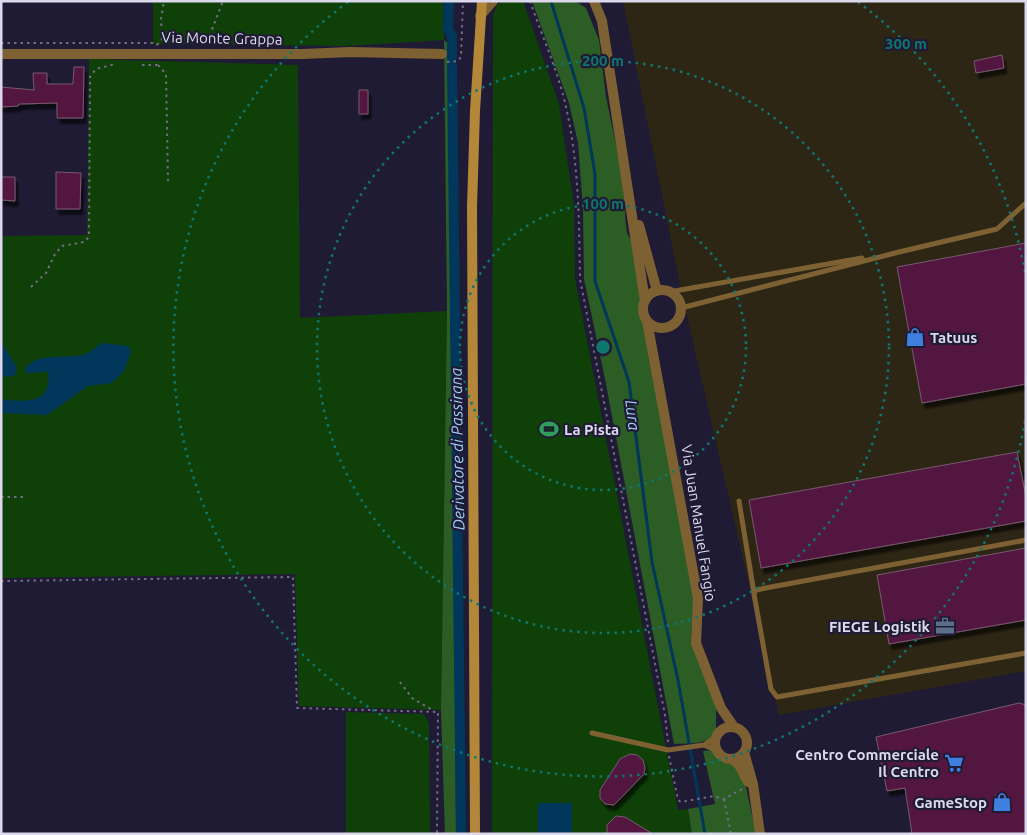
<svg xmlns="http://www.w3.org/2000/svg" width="1027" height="835" viewBox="0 0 1027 835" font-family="Ubuntu,sans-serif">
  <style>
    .industrial { fill: #2d2615 }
    .green { fill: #0f4008 }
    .forest { fill: #2b5d25 }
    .water { fill: #00375b }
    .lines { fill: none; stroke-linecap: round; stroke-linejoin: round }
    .stream { stroke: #00375b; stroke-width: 3 }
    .canal { stroke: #00375b; stroke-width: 10 }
    .building { fill: #521741; stroke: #78596c; filter: url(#shadow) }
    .path { stroke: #706c82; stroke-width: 2; stroke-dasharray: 2.5 4; stroke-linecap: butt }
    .service { stroke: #7e6133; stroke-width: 5 }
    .minor { stroke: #7e6133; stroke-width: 10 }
    .tertiary { stroke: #7e6133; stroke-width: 10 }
    .secondary { stroke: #b48637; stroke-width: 10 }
    .ring { fill: none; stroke: #0f766e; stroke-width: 2.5; stroke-dasharray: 2.5 5 }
    .labels { text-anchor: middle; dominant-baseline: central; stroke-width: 4.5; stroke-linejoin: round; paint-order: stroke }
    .street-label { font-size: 15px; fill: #dbd9eb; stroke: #201b35 }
    .poi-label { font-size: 15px; font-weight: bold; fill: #dbd9eb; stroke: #201b35; text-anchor: end }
    .water-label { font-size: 16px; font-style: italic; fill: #9dcff9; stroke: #201b35 }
    .centre { fill: #0f766e; stroke: #201b35; stroke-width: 2.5 }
    .ring-label { font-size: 15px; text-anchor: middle; font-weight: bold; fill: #0f766e; stroke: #201b35; stroke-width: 4.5; stroke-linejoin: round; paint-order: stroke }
  </style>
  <defs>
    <filter id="shadow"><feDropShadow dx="3" dy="5.5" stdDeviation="1" flood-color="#0009"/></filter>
  </defs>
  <rect width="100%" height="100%" fill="#201b35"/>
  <path class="industrial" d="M623 1H1026V671L779 715 681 290Z"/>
  <path class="green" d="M153 1H443L444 40 346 46 153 44Z
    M503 1H523L559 104 574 206 575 279 678 810 688 809 692 834H492L493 15 497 5Z
    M89 59 298 65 300 318 447 311 441 710 299 706 295 574 1 578V236L87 235Z
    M346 712 424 714 429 723 430 834H346Z"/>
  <path class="forest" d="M532 1H575L586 8 599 40 606 97 626 193 625 216 627 233 631 240 694 598 691 638 716 708V733C706 745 690 743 674 744L605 379 584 279 583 209 578 143 569 103Z
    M444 40 451 46 456 834H445L441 710 447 311Z
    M712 750 720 760 735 764 744 778 756 834H692L688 809 715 804 703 751Z"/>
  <path class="water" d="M1 341 17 368 14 376 1 377Z
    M102 343 128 346 131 352 124 371 112 383 88 386 47 415 1 413V399C24 402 52 405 48 372L26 373 25 368C39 352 63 359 82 355 90 354 94 347 102 343Z
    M538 803H572V834H538Z"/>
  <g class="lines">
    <path class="stream" d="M551 1 584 108 595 174V281L629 382 652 562 678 680 705 834"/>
    <path class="canal" d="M449 1 448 30 452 35V58
      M452 65 461 834"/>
  </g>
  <path class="building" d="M1002 55 1004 68 976 73 974 61Z
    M74 67H84L83 118H57V103L19 104 18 106 1 107V87L34 90 33 73H47V84H73Z
    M359 90H368V114H359Z
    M56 172 81 173 80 209H56Z
    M1 177H15V201L1 200Z
    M1026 243V384L922 403 897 267Z
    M1017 452 1026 497V521L761 568 749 500Z
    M1026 548V620L889 644 877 575Z
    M1019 703 1026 705V834H912L905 788 887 791 876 737Z
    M630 754 637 755 643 760 645 768 644 774 617 802 614 805 605 804 600 798V790L620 759Z
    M616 816 625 817 653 834H607V825Z"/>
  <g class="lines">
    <path class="path" d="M530 1C542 36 558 71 566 107 579 164 579 221 580 279L665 715 668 742
      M162 39 161 19 164 1
      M1 43H155L157 45
      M157 45 162 39 208 40 223 1
      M447 62 458 61 461 57 463 1
      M142 65H158V63
      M158 65 166 74 168 181
      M31 287 46 273 55 254 62 246 84 242 89 237 90 77 96 69 115 64
      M1 497H26
      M1 581 293 577 297 708 438 712 437 834
      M400 682 412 698 434 711
      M669 756 678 800 681 802 714 796 724 799 742 789
      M724 799 731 834"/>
    <path class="service" d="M669 292 862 258
      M681 308 899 252 997 229 1026 203
      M739 501 754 593
      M1026 540 771 587 756 590 754 594 771 689 777 697 1026 653
      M592 733 668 750 704 745 717 736
      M704 745 718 751"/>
    <path class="minor" d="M1 54H303L350 52 442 54"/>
    <path class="tertiary" d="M594 1 602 21 645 301
      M480 16 493 1
      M639 225 657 291
      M643 309a19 19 0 1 1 38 0a19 19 0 1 1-38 0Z
      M647 321 698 598 696 643 721 708 734 727
      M715 743a16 16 0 1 1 32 0a16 16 0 1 1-32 0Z
      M744 752 753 784 760 834
      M732 759 739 765 748 782"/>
    <path class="secondary" d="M475 834 472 207 475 111 482 1"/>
  </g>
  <g class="ring">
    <circle cx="603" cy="347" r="143"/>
    <circle cx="603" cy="347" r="286"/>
    <path d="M1025 421A429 429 0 1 1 348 2M858 2A429 429 0 0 1 1025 273"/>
  </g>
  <defs>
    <g id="shop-bare" transform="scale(1.5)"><path d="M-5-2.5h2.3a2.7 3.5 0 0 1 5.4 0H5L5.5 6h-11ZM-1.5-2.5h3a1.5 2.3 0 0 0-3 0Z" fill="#3f7fe0" stroke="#201b35" stroke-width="2.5" paint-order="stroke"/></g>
    <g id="stadium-bare" transform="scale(1.5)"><path d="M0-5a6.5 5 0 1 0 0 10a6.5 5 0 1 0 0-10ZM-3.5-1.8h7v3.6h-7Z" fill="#2e9e5b" stroke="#201b35" stroke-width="2.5" paint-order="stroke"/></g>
    <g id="office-bare" transform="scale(1.5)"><path d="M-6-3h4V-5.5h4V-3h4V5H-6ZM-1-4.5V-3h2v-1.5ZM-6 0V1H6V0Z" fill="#5c6f8a" stroke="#201b35" stroke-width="2.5" paint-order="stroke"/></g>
    <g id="supermarket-bare" transform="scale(1.5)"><path d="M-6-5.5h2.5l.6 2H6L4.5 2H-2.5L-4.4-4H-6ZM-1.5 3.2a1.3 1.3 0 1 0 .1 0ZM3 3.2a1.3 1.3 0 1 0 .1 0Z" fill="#3f7fe0" stroke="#201b35" stroke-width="2.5" paint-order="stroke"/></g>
  </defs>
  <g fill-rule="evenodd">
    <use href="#shop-bare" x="915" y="337"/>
    <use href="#stadium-bare" x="549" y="429"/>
    <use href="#office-bare" x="945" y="626"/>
    <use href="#supermarket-bare" x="954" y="763"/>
    <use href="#shop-bare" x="1002" y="802"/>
  </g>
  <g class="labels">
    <g class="street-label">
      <text transform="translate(222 38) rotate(1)">Via Monte Grappa</text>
      <text transform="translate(699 523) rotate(81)">Via Juan Manuel Fangio</text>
    </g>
    <g class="poi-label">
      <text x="930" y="337" text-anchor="start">Tatuus</text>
      <text x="564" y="429" text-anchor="start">La Pista</text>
      <text x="930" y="626">FIEGE Logistik</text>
      <text x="939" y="754">Centro Commerciale<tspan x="939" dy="17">Il Centro</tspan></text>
      <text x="987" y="802">GameStop</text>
    </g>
    <g class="water-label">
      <text transform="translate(633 415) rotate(83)">Lura</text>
      <text transform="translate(457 449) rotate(-91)">Derivatore di Passirana</text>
    </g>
  </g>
  <circle cx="603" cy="347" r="8" class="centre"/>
  <g class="ring-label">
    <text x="906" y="49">300 m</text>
    <text x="603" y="66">200 m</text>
    <text x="603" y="209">100 m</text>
  </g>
  <rect width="1027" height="835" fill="none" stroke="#dbd9eb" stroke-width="5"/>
</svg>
